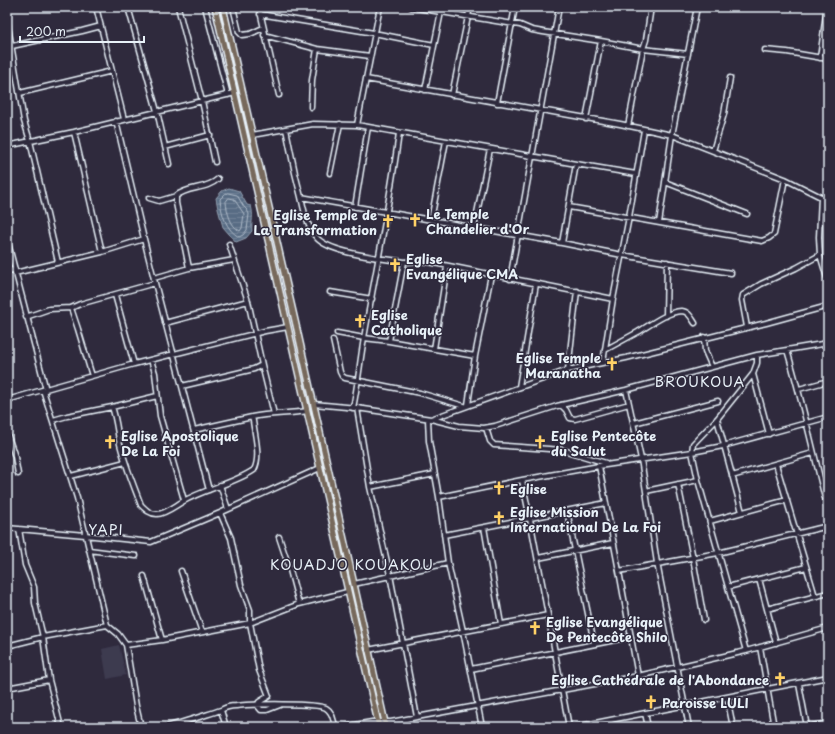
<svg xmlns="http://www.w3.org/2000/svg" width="835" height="734" viewBox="0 0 835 734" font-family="'Playpen Sans',sans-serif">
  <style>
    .built { fill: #3d3a50 }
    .water { fill: url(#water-rules); stroke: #92a1b2 }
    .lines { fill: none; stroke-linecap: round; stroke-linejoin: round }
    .shore { stroke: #afbcca; stroke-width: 1 }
    .minor-casing { stroke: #e8f1f8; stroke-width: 7 }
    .major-casing { stroke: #e8f1f8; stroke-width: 8 }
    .minor { stroke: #2f2a3d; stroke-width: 4 }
    .major { stroke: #77695c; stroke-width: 5 }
    .labels { text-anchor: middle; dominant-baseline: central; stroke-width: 3; stroke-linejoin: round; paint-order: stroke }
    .poi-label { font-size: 13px; font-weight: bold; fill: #e8f1f8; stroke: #2f2a3d; text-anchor: start }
    .neighbourhood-label { font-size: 14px; letter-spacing: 1px; fill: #e8f1f8; stroke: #2f2a3d }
  </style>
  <defs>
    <pattern id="water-rules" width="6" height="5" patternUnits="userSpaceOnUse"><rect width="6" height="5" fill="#596c84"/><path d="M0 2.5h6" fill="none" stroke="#718196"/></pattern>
  </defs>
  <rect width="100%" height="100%" fill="#2f2a3d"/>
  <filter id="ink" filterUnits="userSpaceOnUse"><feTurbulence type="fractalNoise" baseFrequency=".025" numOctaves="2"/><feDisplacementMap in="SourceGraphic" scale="8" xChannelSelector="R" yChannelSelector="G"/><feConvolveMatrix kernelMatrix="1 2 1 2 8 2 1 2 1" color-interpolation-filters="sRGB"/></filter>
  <g filter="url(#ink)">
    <path class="built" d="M119 645 126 675 107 679 102 649Z"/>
    <path class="water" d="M229 188 239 191 247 205 251 206C254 215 251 222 252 231L246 238 236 242 223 227 218 209 216 198 222 191Z"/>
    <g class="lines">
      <path class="shore" d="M228 193 237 195 244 207 247 210 249 214 247 230 243 235 239 237C226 230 221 213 220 199L225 194Z
        M229 198 234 199 244 214 242 228 240 231C230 226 227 212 226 202Z"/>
      <g class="minor-casing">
        <path id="minor" d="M96 7 124 119
          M128 7 157 111 169 164
          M178 7 202 101 215 162
          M205 7 228 95
          M233 7 239 32 242 35 250 34 263 28
          M259 7 279 95
          M411 7 520 25 532 30 543 32 601 41 643 49 688 54
          M260 14 374 33 434 45
          M7 20 24 121 30 141 58 262
          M264 35 317 49 312 80 311 107
          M12 46 82 31 101 26
          M317 49 370 56
          M765 50 787 52 828 59
          M820 58 827 7
          M366 79 620 124 672 135 785 179 821 197 828 198
          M425 90 441 12
          M20 93 112 71
          M452 95 470 7
          M497 103 515 7
          M586 119 601 41
          M357 125 380 7
          M628 126 643 49 646 40 651 7
          M286 129 295 173 301 197 562 243 622 255 731 273
          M74 132 102 252
          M252 135 313 124 357 125 576 164 636 174
          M7 146 74 132 235 93
          M165 147 210 135
          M713 151 724 114 730 78
          M330 173 340 124
          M665 182 747 214
          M301 197C304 210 307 227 316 237 330 254 383 258 404 262
          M821 197 819 237 820 255 828 281
          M149 198 159 201 176 196
          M355 207 368 127
          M569 207 762 241 769 238 774 234 785 179
          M431 220 446 141
          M659 223 672 135 697 7
          M474 228 490 149
          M7 239 46 390
          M144 239 155 283 209 490
          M562 243 576 164
          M189 268 176 203V196C188 186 206 190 218 179
          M7 271 14 270
          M15 273 102 252 144 239 116 121
          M154 278 189 268 234 260
          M510 279 559 7
          M330 292 372 299
          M115 295 134 364
          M71 308 78 329 92 376
          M666 316 667 262
          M26 317 49 309 71 308 80 304 155 283
          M165 323 248 301
          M747 327 742 300 743 295 761 284 796 268 820 255
          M337 333 364 338 389 341 475 356
          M704 337 705 351 712 367
          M333 340 340 372 342 376 345 378 420 393 464 406
          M389 341 404 262 421 261 434 263 613 299
          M434 349 447 267
          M605 350C616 344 627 338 638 332 650 325 667 312 681 311 688 311 691 317 695 323
          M787 350C803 403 814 456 828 510
          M151 360 155 373 160 416 184 500
          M603 362 613 299 629 217 644 130
          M262 365 274 414
          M568 370 577 291
          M753 374 769 434
          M182 386 254 369 262 365 248 301 229 244
          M519 387 536 284
          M799 389 828 381
          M43 390 77 498 107 625 118 634 126 645 162 640 250 623 299 604 347 592
          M626 390 641 459 657 563 689 727
          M7 400 134 364 265 331 288 327
          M314 404 357 408 431 419 459 426 484 428 495 426 557 406 626 390 757 355 828 343
          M468 405 475 356 491 275
          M561 405 566 410 570 418 575 419 629 404
          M112 407 157 396
          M353 408C358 384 360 361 364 338 376 270 390 202 399 133
          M357 408 370 487 390 575 417 717
          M428 419 429 441 439 497 448 563 463 631 482 727
          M431 419 568 370 626 358 766 323 828 306
          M717 419 742 512
          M53 420 67 416 112 407C116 418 117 429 119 440 124 462 133 484 141 505 146 510 150 514 157 514 165 514 175 506 182 502 204 489 233 484 254 470 261 457 255 436 253 421L252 417C270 413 289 414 307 411
          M634 423 718 401
          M486 428 490 441 494 445 563 450 606 463
          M194 430 252 417
          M7 433 15 457 18 474
          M776 464 815 596
          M599 466 619 571 638 676
          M71 476 125 462
          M732 476 813 453
          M522 480 530 519 569 727
          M678 484 693 558 704 620
          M220 485 228 509
          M370 487 435 474
          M646 491 698 480
          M439 497 522 480 599 466 692 452 723 446 828 417
          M567 511 594 643
          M220 513 231 538 241 585 250 610V623L259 670 269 696 259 702 257 705 261 710H267L280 705
          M710 521 787 500
          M484 527 501 624
          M7 528 85 535 151 542 220 513 320 468
          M19 529 25 565 34 587 35 603 43 637 49 680 61 727
          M444 535 606 503
          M279 537 290 570 299 604
          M89 550 136 556
          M538 558 613 543
          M181 571 202 632
          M619 571 718 553 828 526
          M144 576 162 640
          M759 579 776 643
          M354 584 448 563
          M728 587 806 567
          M767 609 828 593
          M126 645 136 706 141 727
          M7 646 43 637 107 625
          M760 647 774 727
          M368 650 548 615
          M746 651 698 480 692 452 693 444 717 419 753 374 757 363V355
          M471 669 630 637
          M799 684 807 727
          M7 688 49 680
          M727 697 733 727
          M645 713 648 727
          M611 720 612 727
          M164 727C183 723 202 716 221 710
          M226 727 221 710C226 707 230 706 236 706 249 704 317 703 326 708 334 713 332 720 336 727
          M343 727 372 722H391L417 717 638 676 746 651 828 628
          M575 727 828 677
          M807 727 828 723"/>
      </g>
      <g class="major-casing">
        <path id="major" d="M215 7 379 727
          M223 7 296 325 386 727"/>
      </g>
      <use href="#minor" class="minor"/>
      <use href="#major" class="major"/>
    </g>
  </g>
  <defs>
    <g id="church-bare" transform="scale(1.08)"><path d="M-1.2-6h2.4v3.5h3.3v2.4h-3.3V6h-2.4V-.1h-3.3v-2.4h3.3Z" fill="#ffd166" stroke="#2f2a3d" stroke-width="2.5" paint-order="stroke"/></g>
  </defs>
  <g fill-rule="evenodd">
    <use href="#church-bare" x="415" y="220"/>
    <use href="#church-bare" x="388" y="221"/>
    <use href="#church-bare" x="395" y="265"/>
    <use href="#church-bare" x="360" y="321"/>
    <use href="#church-bare" x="612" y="364"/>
    <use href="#church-bare" x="110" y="442"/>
    <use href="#church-bare" x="540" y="442"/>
    <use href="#church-bare" x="499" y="488"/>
    <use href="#church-bare" x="499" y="518"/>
    <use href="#church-bare" x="535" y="628"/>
    <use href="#church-bare" x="780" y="679"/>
    <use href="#church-bare" x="651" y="702"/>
  </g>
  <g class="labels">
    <g class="poi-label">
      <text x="426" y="213">Le Temple<tspan x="426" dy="15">Chandelier d'Or</tspan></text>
      <text x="377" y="214" text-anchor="end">Eglise Temple de<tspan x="377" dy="15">La Transformation</tspan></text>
      <text x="406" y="258">Eglise<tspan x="406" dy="15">Evangélique CMA</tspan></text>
      <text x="371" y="314">Eglise<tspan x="371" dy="15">Catholique</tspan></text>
      <text x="601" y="357" text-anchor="end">Eglise Temple<tspan x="601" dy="15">Maranatha</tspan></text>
      <text x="121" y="435">Eglise Apostolique<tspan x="121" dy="15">De La Foi</tspan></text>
      <text x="551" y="435">Eglise Pentecôte<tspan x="551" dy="15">du Salut</tspan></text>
      <text x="510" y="488">Eglise</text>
      <text x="510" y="511">Eglise Mission<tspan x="510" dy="15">International De La Foi</tspan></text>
      <text x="546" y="621">Eglise Evangélique<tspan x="546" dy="15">De Pentecôte Shilo</tspan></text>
      <text x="769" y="679" text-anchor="end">Eglise Cathédrale de l'Abondance</text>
      <text x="662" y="702">Paroisse LULI</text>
    </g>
    <g class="neighbourhood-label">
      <text x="700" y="381">BROUKOUA</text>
      <text x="106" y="529">YAPI</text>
      <text x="352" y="564">KOUADJO KOUAKOU</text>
    </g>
  </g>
  <rect width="835" height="734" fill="none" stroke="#2f2a3d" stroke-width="24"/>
  <rect x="12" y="12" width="811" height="710" fill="none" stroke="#e8f1f8" stroke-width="1.5" filter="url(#ink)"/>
  <path d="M20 36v6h124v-6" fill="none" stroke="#e8f1f8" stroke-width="2"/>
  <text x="26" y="36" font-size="12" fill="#e8f1f8" stroke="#2f2a3d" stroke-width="3" paint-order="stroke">200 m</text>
</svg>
